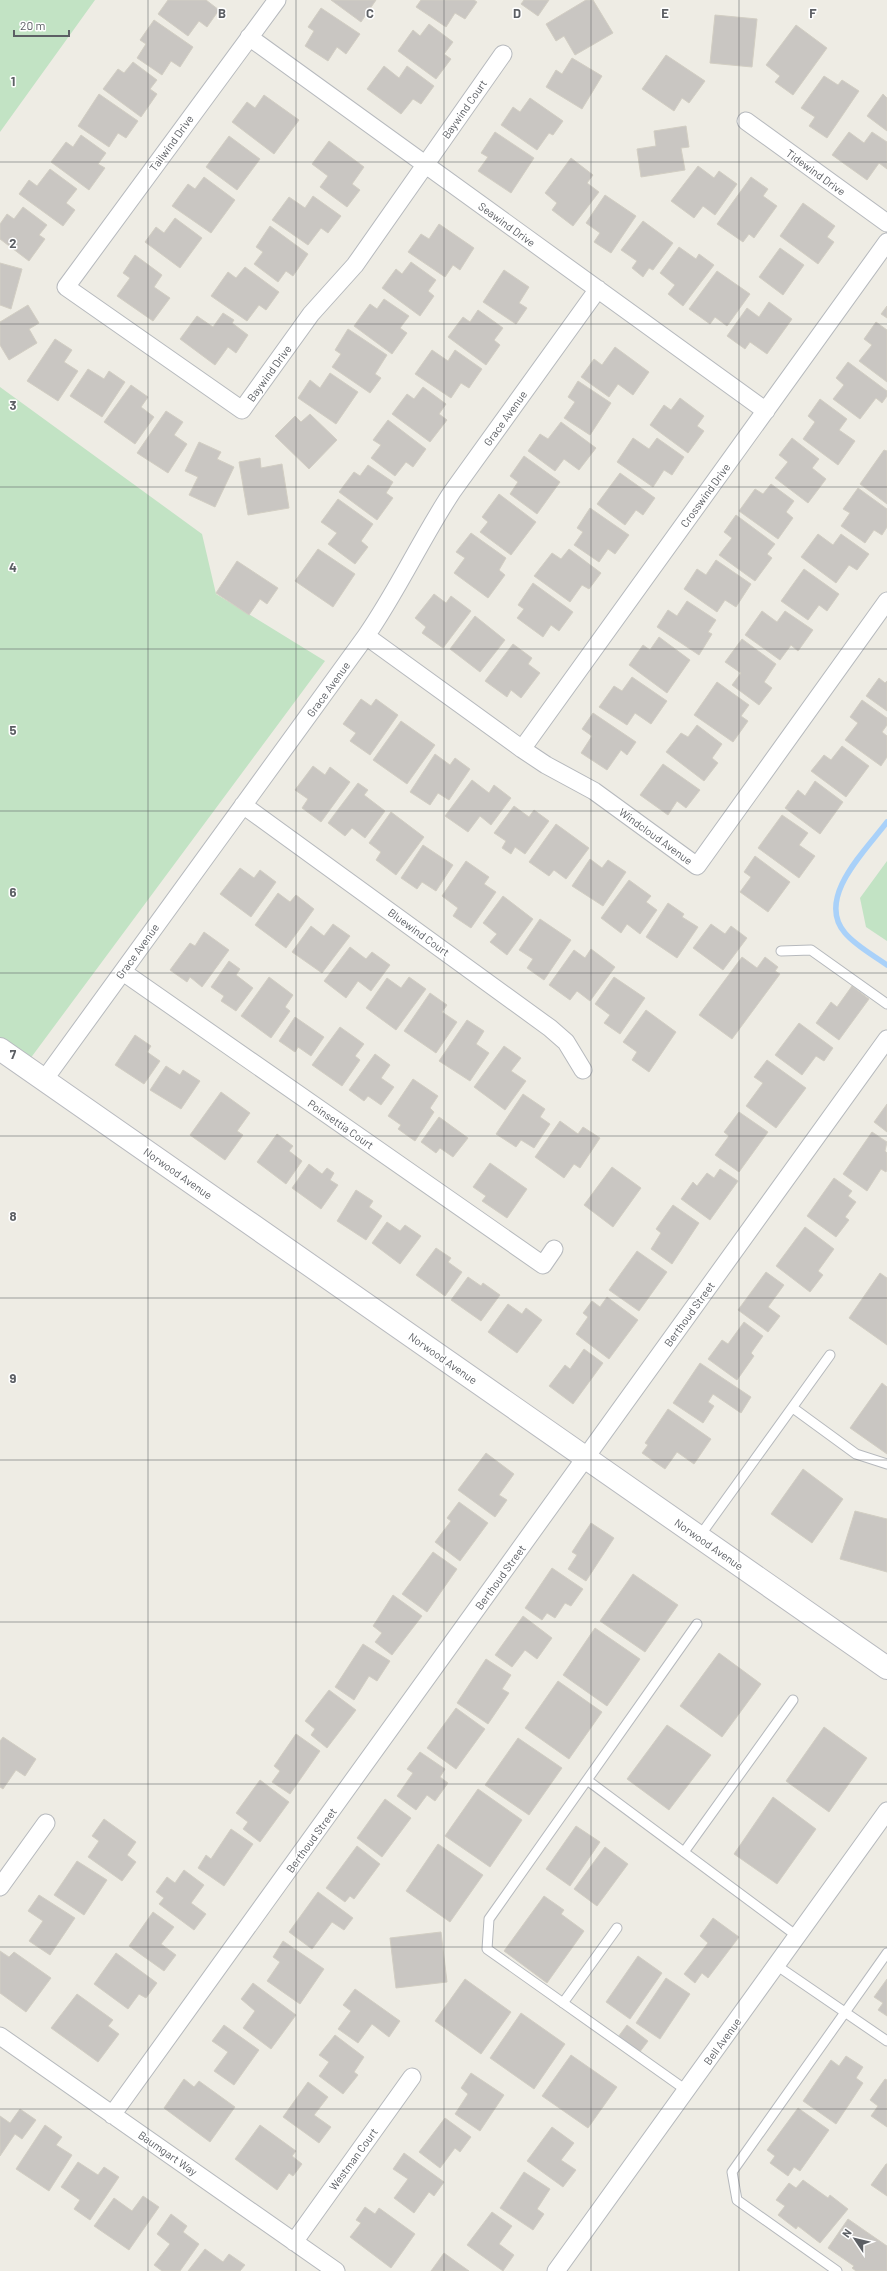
<svg xmlns="http://www.w3.org/2000/svg" width="887" height="2271" viewBox="0 0 887 2271" font-family="Barlow,sans-serif">
  <style>
    .green { fill: #c2e3c4 }
    .lines { fill: none; stroke-linecap: round; stroke-linejoin: round }
    .stream { stroke: #a9d1f9; stroke-width: 5.5 }
    .building { fill: #c9c6c2; stroke: #d2cec3 }
    .lane-casing { stroke: #b6b9bd; stroke-width: 11 }
    .street-casing { stroke: #b6b9bd; stroke-width: 19 }
    .secondary-casing { stroke: #b8babf; stroke-width: 24 }
    .lane { stroke: #fff; stroke-width: 9 }
    .street { stroke: #fff; stroke-width: 17 }
    .secondary { stroke: #fff; stroke-width: 22 }
    .grid { fill: none; stroke: #5c5f64; stroke-width: 1; stroke-opacity: 0.55 }
    .labels { text-anchor: middle; dominant-baseline: central; stroke-width: 3; stroke-linejoin: round; paint-order: stroke }
    .street-label { font-size: 11px; fill: #5c5f64; stroke: #fff }
    .grid-label { font-size: 13px; text-anchor: middle; font-weight: bold; fill: #5c5f64; stroke: #fff; stroke-width: 3; stroke-linejoin: round; paint-order: stroke }
  </style>
  <rect width="100%" height="100%" fill="#eeece4"/>
  <path class="green" d="M0 0H95L0 132Z
    M0 387 202 534 216 594 325 661 27 1063 0 1044Z
    M887 861V941L866 927 860 898Z"/>
  <g class="lines">
    <path class="stream" d="M887 822C866 850 815 898 845 933 856 946 873 955 887 965"/>
  </g>
  <path class="building" d="M168 0H206L219 10 207 27 199 21 188 36 158 14Z
    M331 0H376L361 22Z
    M421 0H474L477 2 465 19 455 13 446 27 416 7Z
    M524 0H549L538 16 521 4Z
    M586 0H593L613 33 575 55 564 36 556 41 546 24Z
    M321 8 360 34 346 54 337 47 328 61 305 46 314 31 308 27Z
    M715 15 757 19 752 67 710 63Z
    M154 20 193 47 180 67 171 61 162 75 137 58 146 44 140 40Z
    M429 24 453 42 444 54 451 59 436 79 398 51 413 30 420 36Z
    M796 25 827 48 793 95 775 82 780 76 766 65Z
    M666 55 705 81 689 103 682 98 674 111 642 89Z
    M572 58 602 76 582 109 546 87 556 70 562 74Z
    M133 62 157 80 150 89 157 94 141 117 103 89 118 69 124 73Z
    M384 66 399 78 407 66 434 86 421 104 413 99 401 114 367 89Z
    M824 76 838 85 842 80 859 91 827 138 809 126 815 117 801 108Z
    M99 94 138 121 126 138 118 133 109 147 78 126Z
    M883 94 887 98V131L867 116Z
    M264 95 299 120 274 154 232 122 247 102 255 108Z
    M530 98 563 121 553 135 549 133 537 150 501 125 513 107 520 112Z
    M686 126 689 147 681 148 685 170 641 177 637 149 656 146 654 131Z
    M495 132 534 158 511 193 478 171 488 157 481 153Z
    M849 132 864 143 872 132 887 142V169L879 163 867 180 832 155Z
    M81 135 106 153 98 164 105 168 89 190 51 162 66 142 73 147Z
    M229 136 260 159 237 190 206 167Z
    M329 141 364 167 352 184 360 190 347 207 320 187 328 176 312 164Z
    M571 158 593 175 587 183 599 192 573 226 552 210 557 203 545 193Z
    M698 166 714 178 719 171 737 184 715 215 703 206 694 218 671 201Z
    M50 169 77 189 66 203 75 210 63 226 19 194 29 180 37 186Z
    M204 177 235 200 211 233 172 206 188 184 195 189Z
    M751 177 768 189 763 196 777 206 754 238 749 234 743 242 717 224Z
    M605 195 636 216 611 253 594 242 600 233 586 223Z
    M313 196 341 216 328 233 321 228 308 245 272 220 289 197 305 208Z
    M803 203 835 226 827 237 834 242 818 264 780 236Z
    M23 207 47 225 39 235 45 239 29 261 0 239V224L7 214 14 219Z
    M175 218 202 238 180 268 145 242 156 227 164 233Z
    M643 221 673 243 653 270 649 268 643 277 632 268 637 261 621 250Z
    M439 224 474 248 460 270 453 265 445 277 408 252 421 234 429 239Z
    M270 226 308 254 293 276 286 271 278 282 254 264 263 252 256 247Z
    M679 247 696 259 699 254 714 265 683 306 668 294 675 285 660 273Z
    M780 248 804 265 783 295 759 277Z
    M135 255 162 275 154 287 170 298 153 321 117 296 130 278 123 273Z
    M411 262 436 280 428 291 434 296 420 316 382 288 396 269 402 274Z
    M0 263 22 269 11 309 0 305Z
    M245 267 279 292 266 310 259 305 247 321 211 296 228 272 236 278Z
    M504 270 529 287 519 303 527 308 516 324 483 302Z
    M717 271 750 294 727 326 715 317 710 324 689 309Z
    M384 299 409 316 400 328 407 333 392 354 354 326 370 304 377 309Z
    M769 302 792 319 767 354 750 342 745 349 727 336 747 308 759 317Z
    M28 305 39 323 29 329 37 343 9 360 0 345V322Z
    M887 306V318L881 314Z
    M478 310 503 328 494 340 500 345 486 365 448 337 463 317 470 322Z
    M223 313 234 320 232 323 248 335 236 353 228 347 215 365 180 339 197 316 213 327Z
    M876 322 887 330V382L859 361 872 345 864 339Z
    M348 329 387 355 375 374 381 378 370 393 332 367 341 354 335 350Z
    M55 339 72 350 64 362 78 371 58 401 27 381Z
    M615 347 649 372 633 395 618 384 609 397 581 377 594 359 602 365Z
    M432 350 448 361 455 350 482 369 469 388 461 383 451 398 415 374Z
    M848 362 887 391V396L882 403 876 398 860 419 833 399 844 385 836 378Z
    M88 369 104 379 109 371 125 382 102 417 70 396Z
    M330 373 358 392 336 424 298 398 310 380 320 388Z
    M578 381 611 403 590 435 564 418 575 402 568 397Z
    M131 385 148 397 141 407 154 417 135 444 104 422Z
    M423 387 446 404 439 414 447 420 430 442 392 414 407 394 414 399Z
    M680 398 704 416 697 426 704 431 688 453 650 425 664 405 671 410Z
    M820 399 847 419 839 430 855 441 838 465 803 439 815 422 808 416Z
    M166 411 183 422 174 435 187 444 168 473 137 453Z
    M310 414 337 440 309 469 275 436 295 416 301 422Z
    M388 420 426 449 413 467 406 462 395 476 371 458 381 445 373 440Z
    M561 422 596 448 579 470 564 459 555 471 528 451 540 434 548 439Z
    M633 438 649 449 657 438 684 457 672 475 664 470 653 487 617 462Z
    M792 438 819 459 812 468 826 479 808 503 775 478 788 462 779 455Z
    M199 442 221 452 217 459 234 467 215 507 189 495 198 477 185 471Z
    M884 450 887 451V504L860 484Z
    M524 456 560 482 537 514 510 494 518 482 510 476Z
    M260 458 261 468 282 464 289 508 248 515 239 462Z
    M368 465 393 482 386 493 393 498 377 520 339 492 354 472 360 476Z
    M620 473 655 498 643 515 636 510 625 525 597 504Z
    M771 484 794 501 786 512 793 518 778 539 739 511 755 489 763 494Z
    M858 488 887 509V527L882 535 874 530 865 543 841 526 850 513 843 509Z
    M499 494 536 522 511 555 480 532 488 522 482 517Z
    M338 499 373 524 361 541 368 547 355 564 328 544 337 533 321 522Z
    M590 508 629 535 615 554 608 549 599 562 574 545 583 532 577 528Z
    M736 515 775 544 767 554 772 558 755 581 719 555 732 538 724 532Z
    M471 533 506 558 499 570 505 575 488 598 454 573 465 558 456 552Z
    M818 534 833 545 841 534 869 554 857 570 849 565 836 583 801 557Z
    M318 549 355 574 333 607 295 581Z
    M569 549 601 573 589 589 582 585 570 602 534 576 552 553 561 559Z
    M716 560 751 584 736 607 725 600 717 612 684 589 697 569 706 575Z
    M237 561 278 588 267 604 260 599 249 615 216 593Z
    M804 569 839 594 827 611 819 605 808 620 781 601Z
    M533 583 573 612 559 631 551 625 543 637 517 618 524 609 518 605Z
    M434 594 446 603 451 596 471 611 443 648 422 633 426 627 415 618Z
    M687 601 716 620 708 632 712 634 699 655 657 627 668 610 677 616Z
    M762 611 777 622 785 611 813 630 798 651 791 645 780 660 745 635Z
    M475 616 505 640 480 672 450 649Z
    M659 637 690 660 667 693 629 665 643 645 650 650Z
    M742 639 776 664 764 682 772 688 759 705 732 685 741 673 725 662Z
    M513 644 532 658 528 664 540 673 521 698 511 690 507 697 485 681Z
    M632 677 667 701 651 724 635 713 627 725 599 707 614 686 622 691Z
    M879 678 885 683 887 681V711L866 696Z
    M717 682 749 705 741 716 748 721 733 742 694 715Z
    M361 699 371 706 376 699 398 715 370 755 350 741 356 733 343 724Z
    M862 700 887 718V725L882 732 887 736V757L881 766 845 740 858 723 850 717Z
    M593 713 636 742 627 755 621 750 607 770 581 753 592 736 582 729Z
    M401 721 435 745 407 784 373 760Z
    M697 725 722 744 712 758 718 763 704 781 666 752 681 733 688 737Z
    M842 746 869 766 846 797 811 771 824 755 831 760Z
    M435 754 450 765 455 758 470 769 449 800 438 793 430 805 410 792Z
    M663 764 700 790 686 808 677 801 668 815 640 795Z
    M313 766 325 775 330 767 350 782 321 822 302 808 308 799 295 790Z
    M472 780 489 793 494 785 511 798 491 825 480 816 468 832 445 816Z
    M815 781 843 802 820 834 785 808 798 790 805 796Z
    M358 783 368 790 364 795 385 811 365 838 352 828 345 836 328 823Z
    M514 806 529 817 534 810 549 821 525 854 515 847 511 854 502 848 506 841 494 833Z
    M391 812 424 837 396 875 376 860 381 852 369 843Z
    M782 815 808 833 799 845 815 856 799 878 758 848Z
    M556 824 589 848 566 879 554 870 549 876 529 862Z
    M423 845 453 865 436 891 422 882 417 889 401 878Z
    M755 856 790 882 768 912 740 892 751 877 744 872Z
    M590 859 602 868 608 860 626 872 603 906 572 886Z
    M466 861 489 877 484 884 496 892 471 928 453 916 458 908 442 896Z
    M240 868 254 878 260 870 276 882 251 917 220 894Z
    M629 880 651 896 646 902 657 910 640 934 627 924 621 933 601 918Z
    M278 893 290 902 296 895 314 909 286 948 255 925Z
    M503 896 533 919 507 955 490 942 497 934 483 923Z
    M668 903 684 914 682 917 698 927 677 958 646 937Z
    M540 919 571 940 544 980 527 968 533 959 519 950Z
    M333 924 350 936 322 973 292 952 311 926 324 936Z
    M711 924 725 934 731 926 747 938 723 970 693 948Z
    M204 932 229 950 202 987 190 977 187 982 170 970 190 943 195 946Z
    M350 947 366 959 372 952 390 965 371 991 358 981 346 998 324 981Z
    M591 949 615 967 590 1001 577 991 570 1000 549 985 574 950 585 958Z
    M742 957 757 968 765 957 778 967 775 971 780 974 732 1039 699 1015Z
    M229 961 240 969 236 975 253 988 236 1011 221 1001 224 996 211 987Z
    M269 977 293 995 285 1007 290 1011 271 1038 241 1016Z
    M409 977 426 989 396 1030 366 1008 387 978 401 988Z
    M614 977 645 998 620 1034 604 1023 610 1015 595 1004Z
    M852 986 869 999 839 1040 816 1023 831 1002 837 1007Z
    M430 993 447 1005 442 1012 457 1022 436 1053 404 1031Z
    M646 1010 676 1032 649 1072 632 1060 637 1052 623 1042Z
    M295 1017 324 1037 311 1056 298 1047 295 1052 279 1041Z
    M467 1020 484 1031 476 1044 489 1053 470 1081 439 1061Z
    M799 1023 833 1048 824 1061 816 1056 802 1075 775 1055Z
    M340 1027 364 1044 355 1056 360 1060 342 1086 312 1065Z
    M135 1035 151 1046 147 1052 160 1061 144 1084 115 1065Z
    M504 1046 521 1058 511 1071 526 1081 505 1110 474 1087Z
    M375 1054 390 1065 381 1078 394 1087 381 1105 368 1096 364 1101 349 1090Z
    M767 1060 806 1088 776 1128 746 1106 763 1083 754 1077Z
    M166 1066 180 1075 183 1070 200 1081 181 1109 150 1090Z
    M413 1079 438 1096 430 1108 434 1112 415 1141 398 1129 401 1125 388 1116Z
    M221 1092 250 1113 237 1131 243 1135 225 1160 190 1135Z
    M523 1094 545 1109 540 1117 550 1124 534 1148 521 1140 516 1147 496 1134Z
    M887 1104V1132L874 1122Z
    M739 1112 768 1132 739 1172 715 1155 729 1136 724 1132Z
    M439 1117 468 1138 453 1157 440 1148 436 1153 421 1142Z
    M560 1121 578 1134 583 1127 600 1138 580 1168 574 1164 564 1178 535 1157Z
    M872 1132 887 1142 885 1151 887 1153V1170L886 1172 881 1169 867 1191 843 1174Z
    M277 1134 293 1146 289 1151 302 1161 286 1184 257 1162Z
    M490 1163 527 1189 507 1218 482 1201 486 1196 473 1187Z
    M309 1164 322 1174 327 1168 334 1173 330 1180 338 1185 321 1209 292 1188Z
    M612 1167 641 1188 613 1227 584 1205Z
    M720 1169 738 1181 710 1220 681 1199 693 1182 697 1186 707 1173 714 1178Z
    M834 1178 852 1191 848 1196 856 1202 845 1217 849 1220 836 1237 807 1216Z
    M356 1190 373 1201 369 1207 382 1216 366 1240 337 1221Z
    M673 1205 699 1223 672 1264 651 1249 661 1233 656 1229Z
    M387 1222 400 1231 405 1225 421 1236 400 1264 372 1243Z
    M805 1227 834 1249 818 1271 823 1275 810 1292 776 1266Z
    M436 1248 451 1258 448 1262 462 1272 445 1296 416 1275Z
    M637 1251 667 1272 639 1311 609 1290Z
    M766 1272 784 1285 768 1307 780 1316 768 1332 738 1310Z
    M880 1273 887 1278V1345L849 1318Z
    M468 1277 481 1286 483 1283 500 1295 481 1321 451 1300Z
    M607 1297 638 1320 609 1359 576 1334 588 1317 583 1313 592 1301 600 1307Z
    M508 1304 522 1314 526 1308 542 1320 517 1353 488 1332Z
    M744 1322 763 1336 751 1353 754 1356 737 1380 708 1359 722 1340 728 1344Z
    M584 1349 603 1363 573 1404 549 1386 565 1365 570 1369Z
    M700 1363 751 1397 741 1413 713 1394 708 1402 714 1406 703 1423 673 1403Z
    M882 1383 887 1387V1454L850 1428Z
    M668 1409 711 1439 694 1464 677 1452 665 1469 642 1453 648 1445 645 1443Z
    M486 1453 514 1474 499 1495 507 1500 495 1517 458 1490Z
    M803 1469 843 1499 812 1543 771 1514Z
    M459 1502 488 1523 460 1561 435 1542 451 1521 447 1518Z
    M855 1511 887 1519V1572L840 1559Z
    M591 1523 614 1538 586 1581 568 1569 577 1555 572 1552Z
    M433 1552 457 1569 427 1612 402 1594Z
    M552 1568 583 1589 571 1606 565 1603 555 1618 547 1613 542 1620 525 1608Z
    M633 1574 678 1605 645 1652 600 1621Z
    M393 1595 422 1616 392 1655 375 1642 382 1633 373 1626Z
    M523 1616 552 1638 537 1659 525 1650 512 1667 495 1655Z
    M595 1628 640 1659 607 1706 563 1675Z
    M363 1644 390 1661 377 1681 369 1676 354 1700 335 1687Z
    M719 1653 761 1684 722 1737 680 1706Z
    M486 1659 511 1675 502 1689 509 1693 488 1724 457 1703Z
    M558 1681 602 1712 569 1759 525 1728Z
    M329 1690 356 1710 327 1748 311 1735 315 1729 305 1721Z
    M456 1708 485 1729 456 1769 427 1748Z
    M667 1725 711 1755 669 1810 627 1779Z
    M824 1727 867 1758 829 1812 786 1781Z
    M296 1734 320 1751 290 1794 272 1782 280 1771 274 1766Z
    M3 1737 36 1759 25 1776 16 1770 3 1789 0 1787V1741Z
    M518 1738 562 1768 529 1815 485 1785Z
    M420 1752 445 1769 440 1777 448 1783 435 1801 427 1795 416 1810 397 1796 413 1773 407 1769Z
    M260 1780 289 1802 260 1842 243 1829 248 1822 236 1813Z
    M478 1789 522 1820 490 1867 445 1836Z
    M773 1797 816 1829 777 1884 734 1854Z
    M385 1799 411 1818 382 1857 357 1838Z
    M104 1819 136 1842 127 1855 136 1862 122 1881 88 1857 99 1841 92 1836Z
    M576 1826 600 1842 570 1886 546 1869Z
    M231 1829 253 1844 224 1886 198 1868 206 1855 211 1859Z
    M438 1844 483 1875 450 1922 406 1891Z
    M357 1846 380 1864 354 1899 350 1896 345 1902 326 1888Z
    M605 1847 628 1864 597 1906 574 1889Z
    M77 1861 107 1880 84 1915 54 1895Z
    M184 1870 204 1885 191 1903 206 1914 194 1930 159 1904 164 1898 156 1892 167 1877 175 1883Z
    M318 1892 353 1918 344 1930 332 1922 312 1949 289 1932Z
    M39 1895 75 1918 50 1955 29 1941 43 1921 28 1911Z
    M544 1896 564 1910 561 1914 584 1931 547 1983 504 1951Z
    M153 1912 174 1927 161 1944 176 1955 164 1971 129 1946Z
    M713 1918 739 1937 708 1978 702 1973 695 1983 684 1974 708 1943 700 1936Z
    M441 1932 447 1982 396 1988 390 1938Z
    M283 1941 324 1969 300 2004 267 1981 280 1962 273 1957Z
    M0 1951 9 1957 14 1952 51 1978 26 2012 0 1993Z
    M116 1953 157 1983 146 1998 139 1994 128 2009 94 1984Z
    M638 1956 662 1973 630 2019 606 2002Z
    M666 1978 690 1994 660 2039 636 2023Z
    M465 1979 511 2012 481 2054 435 2021Z
    M887 1979V2016L878 2010 883 2003 874 1997Z
    M253 1983 296 2015 271 2049 243 2028 255 2011 241 1999Z
    M355 1989 400 2021 389 2037 372 2024 358 2043 338 2029 351 2011 343 2005Z
    M77 1994 113 2020 108 2026 119 2034 98 2062 51 2028Z
    M521 2013 565 2044 534 2089 490 2058Z
    M224 2025 259 2050 234 2085 214 2071 228 2052 212 2041Z
    M627 2025 648 2041 639 2053 618 2037Z
    M335 2035 364 2057 354 2072 358 2075 343 2094 319 2076 329 2062 319 2055Z
    M571 2055 617 2087 588 2128 542 2096Z
    M846 2056 863 2067 856 2078 863 2083 836 2124 803 2101 831 2060 839 2066Z
    M471 2073 504 2095 480 2131 455 2114 468 2094 461 2088Z
    M184 2079 194 2087 199 2081 235 2107 210 2142 164 2108Z
    M885 2079 887 2080V2127L871 2116 878 2106 870 2100Z
    M308 2082 328 2097 314 2115 331 2127 319 2143 283 2117Z
    M798 2108 829 2130 800 2171 794 2167 788 2176 770 2163 775 2156 767 2150Z
    M20 2109 36 2120 22 2139 15 2134 0 2156V2116L10 2123Z
    M445 2118 471 2137 460 2152 455 2148 440 2168 419 2152Z
    M45 2125 62 2137 56 2145 72 2155 49 2191 16 2169Z
    M260 2125 296 2151 292 2156 302 2164 293 2176 289 2173 277 2190 235 2159Z
    M552 2127 574 2143 561 2160 576 2170 563 2187 527 2161Z
    M404 2153 444 2182 434 2196 429 2192 414 2213 394 2198 408 2179 393 2169Z
    M78 2162 98 2175 104 2167 119 2177 90 2220 74 2209 80 2200 61 2187Z
    M886 2164H887V2196L871 2185Z
    M524 2172 550 2189 537 2209 544 2214 533 2230 500 2208Z
    M803 2180 828 2198 830 2195 848 2209 820 2243 798 2226 796 2229 778 2215 785 2206 776 2200 789 2183 796 2188Z
    M143 2196 159 2207 129 2250 94 2226 114 2198 132 2211Z
    M365 2207 375 2214 379 2208 415 2234 391 2268 350 2237 361 2223 356 2220Z
    M492 2212 512 2226 499 2244 514 2255 503 2271 467 2245Z
    M171 2214 187 2226 183 2232 199 2244 180 2271H162L154 2265 170 2244 157 2234Z
    M848 2219 887 2246V2271H856L852 2268 854 2266 828 2248Z
    M205 2249 223 2262 229 2254 245 2265 240 2271H188Z
    M444 2253 469 2271H431Z"/>
  <g class="lines">
    <g class="lane-casing">
      <path id="lane" d="M781 951 811 950 887 1004
        M793 1408 856 1454 887 1464
        M699 1537 830 1355
        M587 1780 797 1936
        M684 1852 793 1700
        M776 1965 887 2041
        M563 2003 617 1928
        M686 2090 487 1949 489 1919 697 1624
        M837 2271 737 2200 732 2172 887 1953"/>
    </g>
    <g class="street-casing">
      <path id="street" d="M277 0 66 287 242 410 311 314 355 265 503 54
        M249 37 766 411
        M746 121 887 223
        M366 636 522 749 546 765 594 791 697 866 887 601
        M522 749 887 242
        M243 805 550 1028 566 1042 583 1070
        M123 972 543 1265 554 1249
        M44 1080 366 636C398 590 421 539 452 492L598 289
        M0 1887 46 1823
        M0 2036 336 2271
        M112 2115 887 1039
        M294 2242 412 2077
        M556 2271 887 1811"/>
    </g>
    <g class="secondary-casing">
      <path id="secondary" d="M0 1049 887 1668"/>
    </g>
    <use href="#lane" class="lane"/>
    <use href="#street" class="street"/>
    <use href="#secondary" class="secondary"/>
  </g>
  <path class="grid" d="M148 0V2271M296 0V2271M444 0V2271M591 0V2271M739 0V2271M0 162H887M0 324H887M0 487H887M0 649H887M0 811H887M0 973H887M0 1136H887M0 1298H887M0 1460H887M0 1622H887M0 1784H887M0 1947H887M0 2109H887"/>
  <g class="labels">
    <g class="street-label">
      <text transform="translate(464 109) rotate(-55)">Baywind Court</text>
      <text transform="translate(171 143) rotate(-54)">Tailwind Drive</text>
      <text transform="translate(816 172) rotate(36)">Tidewind Drive</text>
      <text transform="translate(507 224) rotate(36)">Seawind Drive</text>
      <text transform="translate(269 373) rotate(-54)">Baywind Drive</text>
      <text transform="translate(505 418) rotate(-54)">Grace Avenue</text>
      <text transform="translate(705 495) rotate(-54)">Crosswind Drive</text>
      <text transform="translate(328 689) rotate(-54)">Grace Avenue</text>
      <text transform="translate(656 836) rotate(36)">Windcloud Avenue</text>
      <text transform="translate(419 932) rotate(36)">Bluewind Court</text>
      <text transform="translate(137 951) rotate(-54)">Grace Avenue</text>
      <text transform="translate(341 1124) rotate(35)">Poinsettia Court</text>
      <text transform="translate(178 1173) rotate(35)">Norwood Avenue</text>
      <text transform="translate(689 1314) rotate(-54)">Berthoud Street</text>
      <text transform="translate(443 1358) rotate(35)">Norwood Avenue</text>
      <text transform="translate(709 1544) rotate(35)">Norwood Avenue</text>
      <text transform="translate(500 1577) rotate(-54)">Berthoud Street</text>
      <text transform="translate(311 1840) rotate(-54)">Berthoud Street</text>
      <text transform="translate(722 2041) rotate(-54)">Bell Avenue</text>
      <text transform="translate(168 2153) rotate(35)">Baumgart Way</text>
      <text transform="translate(353 2159) rotate(-54)">Westman Court</text>
    </g>
  </g>
  <g class="grid-label">
    <text x="222" y="18">B</text>
    <text x="370" y="18">C</text>
    <text x="517" y="18">D</text>
    <text x="665" y="18">E</text>
    <text x="813" y="18">F</text>
    <text x="13" y="86">1</text>
    <text x="13" y="248">2</text>
    <text x="13" y="410">3</text>
    <text x="13" y="572">4</text>
    <text x="13" y="735">5</text>
    <text x="13" y="897">6</text>
    <text x="13" y="1059">7</text>
    <text x="13" y="1221">8</text>
    <text x="13" y="1383">9</text>
  </g>
  <g transform="translate(855 2239) rotate(305)" stroke="#ffffff" stroke-width="3" paint-order="stroke">
  <path d="M0-3L7 15L0 10L-7 15Z" fill="#5c5f64"/>
  <text y="-6" font-size="11" font-weight="bold" text-anchor="middle" fill="#5c5f64">N</text>
  </g>
  <path d="M14 30v6h55v-6" fill="none" stroke="#5c5f64" stroke-width="2"/>
  <text x="20" y="30" font-size="12" fill="#5c5f64" stroke="#ffffff" stroke-width="3" paint-order="stroke">20 m</text>
</svg>
